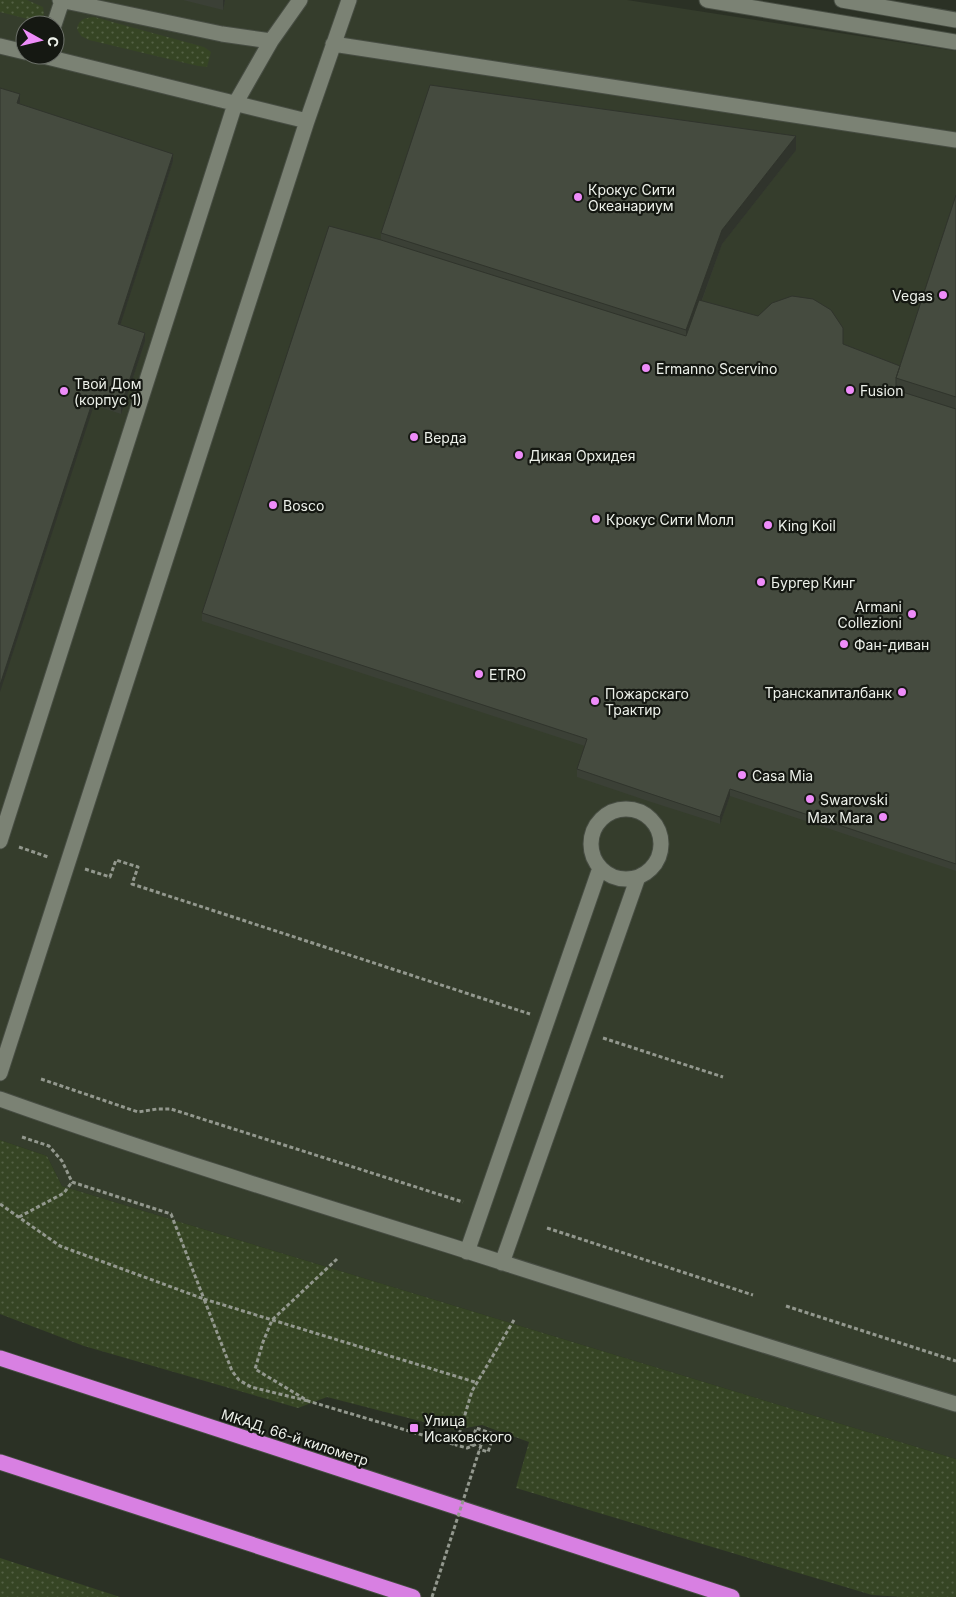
<svg xmlns="http://www.w3.org/2000/svg" width="956" height="1597" viewBox="0 0 956 1597" font-family="Inter,sans-serif">
  <style>
    .built { fill: #353d2c; fill-rule: evenodd }
    .grass { fill: url(#grass-dots) }
    .lines { fill: none; stroke-linecap: round; stroke-linejoin: round }
    .minor-casing { stroke: #474d43; stroke-width: 17 }
    .highway-casing { stroke: #474d43; stroke-width: 17 }
    .path { stroke: #93988e; stroke-width: 3; stroke-dasharray: 4 2.5; stroke-linecap: butt }
    .minor { stroke: #7b8274; stroke-width: 15 }
    .highway { stroke: #d880e2; stroke-width: 15 }
    .path-bridge { stroke: #93988e; stroke-width: 3; stroke-dasharray: 4 2.5; stroke-linecap: butt }
    .wall { fill: #3b4036 }
    .shaded-wall { fill: #30342c }
    .building { fill: #454b3f; stroke: #30342c }
    .poi-dot { fill: #ee8cf9; stroke: #151812; stroke-width: 2 }
    .labels { text-anchor: middle; dominant-baseline: central; stroke-width: 4.5; stroke-linejoin: round; paint-order: stroke }
    .poi-label { font-size: 14px; fill: #edf1ea; stroke: #151812; text-anchor: start }
    .street-label { font-size: 14px; fill: #edf1ea; stroke: #151812 }
  </style>
  <defs>
    <pattern id="grass-dots" width="8" height="8" patternUnits="userSpaceOnUse" patternTransform="scale(1.25)"><rect width="8" height="8" fill="#364524"/><path d="M2 2h.1M6 6h.1" fill="none" stroke="#536044" stroke-width="1.8" stroke-linecap="round"/></pattern>
  </defs>
  <rect width="100%" height="100%" fill="#2b3125"/>
  <path class="built" d="M0 0H627L956 51V1459L62 1186 47 1156 0 1140ZM25 25H55V55H25Z"/>
  <path class="grass" d="M0 0H27L43 7 44 14 41 19 36 21 0 12Z
    M94 17 204 47 211 52 207 67 198 66 89 40 81 36 77 29C79 19 84 18 94 17Z
    M0 1140 47 1156 62 1186 956 1459V1597H903L872 1595 516 1488 529 1442 482 1425 455 1430 327 1397 298 1408 84 1346 0 1314Z
    M0 1558 120 1597H0Z"/>
  <g class="lines">
    <g class="minor-casing">
      <path id="minor" d="M60 0 222 34 271 41
        M707 0 956 42
        M842 0 956 20
        M54 25 62 1
        M333 44 956 140
        M0 46 25 52
        M39 55 307 121
        M591 844a35 35 0 1 1 70 0a35 35 0 1 1-70 0Z
        M0 841 235 104 271 41 300 0
        M0 1073 307 121 349 0
        M0 1099C149 1152 300 1199 451 1246 619 1300 787 1353 956 1404
        M467 1252 600 868
        M502 1263 638 877"/>
    </g>
    <g class="highway-casing">
      <path id="highway" d="M0 1358 732 1597
        M0 1462 413 1597"/>
    </g>
    <path class="path" d="M19 847 48 857
      M85 869 110 877 116 860 138 867 132 884 530 1014
      M603 1038 723 1077
      M41 1079 138 1112 157 1109H171L463 1202
      M22 1137 49 1146 62 1161 72 1182 171 1214 204 1299 478 1383
      M0 1204 60 1246 204 1299 232 1371 239 1380 251 1387 308 1401
      M19 1217 64 1193 72 1182
      M547 1228 753 1295
      M337 1259 272 1320 263 1342 255 1369 308 1401 456 1445
      M786 1306 956 1361
      M482 1442 467 1448 456 1445 472 1391 514 1320
      M471 1446 476 1428 494 1434 488 1452 479 1449"/>
    <use href="#minor" class="minor"/>
    <use href="#highway" class="highway"/>
    <path class="path-bridge" d="M432 1597 482 1442"/>
  </g>
  <path class="wall" d="M183 0H225L223 10Z
    M0 88 20 102 19 104 173 161 120 325 145 341 121 414 94 405Z
    M796 150 722 244 702 301 843 344 900 366 956 195V871L730 796 720 824 648 801 577 777V769L585 746 202 621V613L381 240V233Z"/>
  <path class="shaded-wall" d="M223 0H225L223 10Z
    M20 94V102L17 111V103Z
    M796 136V150L722 244 686 344V330L722 230Z
    M173 154V161L118 332V324Z
    M145 333V341L121 414V406Z
    M94 397V405L0 692V685Z
    M730 789V796L720 824V817Z"/>
  <path class="building" d="M430 85 796 136 722 230 686 330 381 233Z
    M0 88 20 94 17 103 173 154 118 324 145 333 121 406 94 397 0 685Z
    M956 195V397L896 378Z
    M329 226 381 240 686 336 699 300 758 316 772 303 792 296 813 299 831 310 843 328V344L900 366 896 378V390L956 409V864L730 789 720 817 648 793 577 769 587 739 202 613Z"/>
  <g class="poi-dot">
    <circle cx="578" cy="197" r="5"/>
    <circle cx="943" cy="295" r="5"/>
    <circle cx="646" cy="368" r="5"/>
    <circle cx="850" cy="390" r="5"/>
    <circle cx="64" cy="391" r="5"/>
    <circle cx="414" cy="437" r="5"/>
    <circle cx="519" cy="455" r="5"/>
    <circle cx="273" cy="505" r="5"/>
    <circle cx="596" cy="519" r="5"/>
    <circle cx="768" cy="525" r="5"/>
    <circle cx="761" cy="582" r="5"/>
    <circle cx="912" cy="614" r="5"/>
    <circle cx="844" cy="644" r="5"/>
    <circle cx="479" cy="674" r="5"/>
    <circle cx="902" cy="692" r="5"/>
    <circle cx="595" cy="701" r="5"/>
    <circle cx="742" cy="775" r="5"/>
    <circle cx="810" cy="799" r="5"/>
    <circle cx="883" cy="817" r="5"/>
    <rect x="409" y="1423" width="10" height="10" rx="2.5"/>
  </g>
  <g class="labels">
    <g class="poi-label">
      <text x="588" y="189">Крокус Сити<tspan x="588" dy="16">Океанариум</tspan></text>
      <text x="933" y="295" text-anchor="end">Vegas</text>
      <text x="656" y="368">Ermanno Scervino</text>
      <text x="74" y="383">Твой Дом<tspan x="74" dy="16">(корпус 1)</tspan></text>
      <text x="860" y="390">Fusion</text>
      <text x="424" y="437">Верда</text>
      <text x="529" y="455">Дикая Орхидея</text>
      <text x="283" y="505">Bosco</text>
      <text x="606" y="519">Крокус Сити Молл</text>
      <text x="778" y="525">King Koil</text>
      <text x="771" y="582">Бургер Кинг</text>
      <text x="902" y="606" text-anchor="end">Armani<tspan x="902" dy="16">Collezioni</tspan></text>
      <text x="854" y="644">Фан-диван</text>
      <text x="489" y="674">ETRO</text>
      <text x="892" y="692" text-anchor="end">Транскапиталбанк</text>
      <text x="605" y="693">Пожарскаго<tspan x="605" dy="16">Трактир</tspan></text>
      <text x="752" y="775">Casa Mia</text>
      <text x="820" y="799">Swarovski</text>
      <text x="873" y="817" text-anchor="end">Max Mara</text>
      <text x="424" y="1420">Улица<tspan x="424" dy="16">Исаковского</tspan></text>
    </g>
    <g class="street-label">
      <text transform="translate(295 1437) rotate(18)">МКАД, 66-й километр</text>
    </g>
  </g>
  <g transform="translate(40 40) rotate(98)"><circle r="24" fill="#151812" stroke="#6b6f68"/>
  <path d="M0-4L9 19L0 12L-9 19Z" fill="#ee8cf9"/>
  <text y="-8" font-size="14" font-weight="bold" text-anchor="middle" fill="#edf1ea">С</text>
  </g>
</svg>
